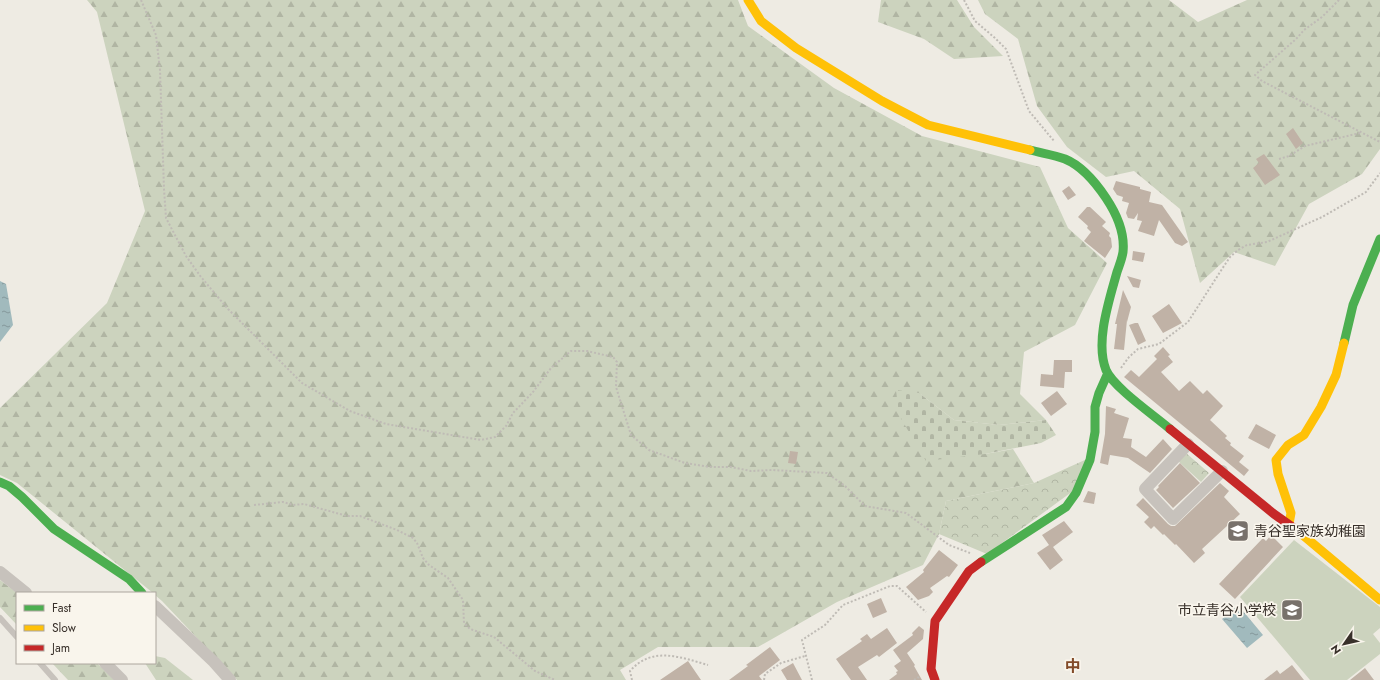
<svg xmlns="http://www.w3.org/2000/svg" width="1380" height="680" viewBox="0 0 1380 680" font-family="Jost,'Noto Sans JP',sans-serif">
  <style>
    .grass { fill: #ccd3be }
    .forest { fill: url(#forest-firs) }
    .cemetery { fill: url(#cemetery-stones) }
    .park { fill: url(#park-crowns) }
    .water { fill: url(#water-ripples) }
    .building { fill: #c0b2a6 }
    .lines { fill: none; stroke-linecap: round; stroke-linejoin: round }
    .path { stroke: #bfbbb5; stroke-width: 2; stroke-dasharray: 2 2; stroke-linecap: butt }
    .lane { stroke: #c7c2bc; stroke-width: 6 }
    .street { stroke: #c7c2bc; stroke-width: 12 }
    .fast { stroke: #4caf50; stroke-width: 9 }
    .slow { stroke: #ffc107; stroke-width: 9 }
    .jam { stroke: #c62828; stroke-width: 9 }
    .labels { text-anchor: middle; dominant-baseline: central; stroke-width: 3.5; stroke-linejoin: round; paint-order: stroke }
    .poi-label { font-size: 14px; fill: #38302a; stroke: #f9f5ec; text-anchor: start }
    .quarter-label { font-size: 16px; font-weight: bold; fill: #824a28; stroke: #f9f5ec }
  </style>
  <defs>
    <pattern id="forest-firs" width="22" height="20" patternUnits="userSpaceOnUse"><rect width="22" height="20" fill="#ccd3be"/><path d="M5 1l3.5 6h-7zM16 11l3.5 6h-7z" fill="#b0b5a3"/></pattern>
    <pattern id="cemetery-stones" width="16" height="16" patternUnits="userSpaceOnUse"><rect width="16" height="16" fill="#ccd3be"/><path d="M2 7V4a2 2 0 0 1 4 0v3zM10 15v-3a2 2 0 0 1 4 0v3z" fill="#b0b5a3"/></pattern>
    <pattern id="park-crowns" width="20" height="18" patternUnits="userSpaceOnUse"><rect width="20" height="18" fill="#ccd3be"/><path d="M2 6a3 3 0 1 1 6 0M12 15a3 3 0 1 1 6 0" fill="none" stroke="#b0b5a3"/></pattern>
    <pattern id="water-ripples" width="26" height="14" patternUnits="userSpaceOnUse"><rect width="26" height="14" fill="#a1babd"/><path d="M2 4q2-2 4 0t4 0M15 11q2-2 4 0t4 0" fill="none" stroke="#84989a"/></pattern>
  </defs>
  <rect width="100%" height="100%" fill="#eeebe3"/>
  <path class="grass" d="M1294 540 1380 607V628L1373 634 1380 643V654L1347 680H1310L1240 597Z"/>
  <path class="forest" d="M87 0H738L748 26 834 88 922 136 1040 167 1068 228 1107 263 1075 325 1024 352 1020 394 1046 420 999 425 954 420 919 393 985 454 1013 449 1034 483 946 501 939 534 923 565 837 602 758 647H658L620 670 626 680H237L162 601 155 595V593H153L17 483 0 475V408L107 303 145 211 97 12Z
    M881 0H957L974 27 1003 56 954 59 924 39 878 22Z
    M978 0H1169L1198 22 1247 0H1380V149L1362 174 1309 204 1275 266 1234 252 1200 283 1180 209 1134 171 1106 177 1067 147 1037 106 1018 39 985 14Z
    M0 580 17 593V625L0 607Z
    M155 656 165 658 193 680H156L145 663H155Z
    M52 663H97L114 680H68Z"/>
  <path class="cemetery" d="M896 390 919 393 954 420 999 425 1046 420 1056 435 1041 443 985 454 926 461 899 415Z"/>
  <path class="park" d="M1186 453 1209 473 1201 482 1178 461Z
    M1087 459 1073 491 987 554 939 534 946 501 1034 483Z"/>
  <path class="water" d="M0 281 6 284 13 325 0 342Z
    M1238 605 1263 635 1247 648 1222 619Z"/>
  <path class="building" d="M1293 128 1303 143 1296 149 1286 134Z
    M1264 154 1280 175 1265 185 1253 168 1259 163 1256 159Z
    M1116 181 1140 187V189L1151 192 1149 202 1162 205 1188 242 1182 246 1175 243 1159 220 1154 236 1138 231 1142 221 1137 220 1138 213 1134 219 1128 218 1126 213 1129 203 1122 201 1123 197 1117 195 1113 189Z
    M1069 186 1076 195 1068 200 1062 191Z
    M1087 207H1090L1106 222 1102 226 1110 233 1109 236 1111 238 1112 247 1105 258 1084 241 1091 232 1087 228 1088 226 1078 217Z
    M1133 251 1145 253 1143 262 1132 260Z
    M1127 276 1141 280 1139 288 1133 287Z
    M1123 290 1131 307 1127 322V320L1124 350 1114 349 1117 324H1115Z
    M1169 304 1182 323 1163 333 1152 316Z
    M1135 323H1138L1146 341 1138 345 1129 325Z
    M1163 347 1170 355 1168 356 1173 362 1161 372 1179 391 1190 381 1203 394 1207 390 1223 406 1210 420 1227 436 1225 438 1231 443 1230 445 1244 456 1239 462 1249 470 1244 476 1124 377 1131 370 1139 377 1157 359 1154 356Z
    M1054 360H1072V372H1065L1064 388 1040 386 1041 374 1053 375Z
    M1057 391 1067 404 1051 416 1041 403Z
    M1106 406 1116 409 1114 413 1129 418 1123 438 1132 439 1131 447 1146 457 1163 439 1172 449 1150 473 1128 458 1110 455 1108 465 1100 463 1105 434Z
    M1256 424 1276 435 1269 449 1248 438Z
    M790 451 798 452 796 464 788 463Z
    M1180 463 1200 483 1173 508 1156 490 1159 487 1158 486Z
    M1220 483 1229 491 1224 497 1240 514 1202 549 1205 553 1194 563 1176 544 1175 545 1164 534 1163 535 1154 526 1151 529 1144 522 1149 517 1136 505 1143 498 1168 524 1171 526H1175Z
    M1088 491 1096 493 1094 504 1083 502Z
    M1064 521 1073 532 1053 547 1063 560 1050 570 1037 553 1049 545 1042 535Z
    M1271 535 1283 547 1235 599 1219 584 1263 538 1266 541Z
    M939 550 958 565 949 577 947 576 930 588 933 592 929 596 918 600 906 587 924 572 923 570Z
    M881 598 887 612 873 618 867 604Z
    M919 626 924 630 923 639 907 653 915 665 914 666 922 680H889L897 674 896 672 898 671 894 666 901 661 893 650 913 635 912 633Z
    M887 628 897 643 879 657 877 655 858 667 867 680H851L836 659 862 641 860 639 867 634 871 639Z
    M770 647 780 660 759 676 762 680H729L748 666 746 665Z
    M688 661 701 680H660Z
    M793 663 802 680H787L781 670Z
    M1292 665 1304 680H1264L1277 670 1280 674Z
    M1365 668 1374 680H1350Z"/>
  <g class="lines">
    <path class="path" d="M141 0 156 35 160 70 164 189 166 218 186 256 201 277 228 309 302 383 350 411 386 424 481 440 495 437 506 426 513 413 533 392 551 368 571 351H587L613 357 617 362 616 387 631 435 649 450 685 463 710 467H731L751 471 772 470 827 473 845 486 865 506 906 513 949 545 970 553
      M964 0 975 21 995 38 1006 49 1029 111 1054 141
      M1339 0 1322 17 1304 30 1296 39 1255 75 1262 81 1380 142
      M1279 159 1289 156 1305 146 1360 133
      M1121 368 1129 357 1138 349 1159 344 1188 322 1222 269 1230 257 1238 250 1247 245 1267 242 1322 217 1366 192 1380 173
      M254 505 283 502 293 505 304 504 347 516H360L397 530 413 538 417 543 423 558 429 565 448 578 463 600 464 623 470 629 494 637 535 671 555 680
      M632 680 630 671C652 646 680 657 708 665
      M764 680 765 674 781 663 805 656
      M812 680 802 640 825 625 843 605 890 586H897L926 612
      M914 680 919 677"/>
    <path class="lane" d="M0 618 17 637
      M40 663 55 680"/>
    <path class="street" d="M1188 444 1145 489 1173 519 1222 471
      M0 572 26 593
      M155 606 214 662 230 680
      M105 663 122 680"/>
    <path class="fast" d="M1030 150C1041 153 1054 155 1065 159 1082 166 1096 183 1106 198 1116 213 1125 233 1123 252 1122 259 1119 266 1117 272 1109 301 1095 342 1106 370 1113 387 1155 416 1170 429
      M1344 343 1353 305 1380 239
      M0 482 9 486 22 497 54 529 129 579 142 593
      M981 562 1066 507 1076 493 1090 460 1095 432V407L1099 393 1107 375"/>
    <path class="slow" d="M748 0 761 21 796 48 882 101 928 125 1030 150
      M1289 524 1291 513 1278 474 1276 460 1288 445 1304 435 1321 407 1336 375 1344 343
      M1298 531 1380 600"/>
    <path class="jam" d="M1170 429 1274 514 1298 531
      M935 680 931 669 935 621 969 571 981 562"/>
  </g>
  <defs>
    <g id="school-square" transform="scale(1.15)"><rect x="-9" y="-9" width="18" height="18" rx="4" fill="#78716b" stroke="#f9f5ec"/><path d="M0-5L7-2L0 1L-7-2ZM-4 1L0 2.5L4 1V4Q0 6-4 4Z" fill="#fff"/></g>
  </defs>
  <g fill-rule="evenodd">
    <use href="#school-square" x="1238" y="531"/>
    <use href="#school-square" x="1292" y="610"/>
  </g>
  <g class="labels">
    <g class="poi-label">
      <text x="1254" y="531">青谷聖家族幼稚園</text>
      <text x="1276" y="610" text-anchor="end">市立青谷小学校</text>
    </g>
    <g class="quarter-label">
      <text x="1073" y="666">中</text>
    </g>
  </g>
  <rect x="16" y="592" width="140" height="72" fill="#f9f5ec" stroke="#aca69e"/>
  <rect x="24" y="605" width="20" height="6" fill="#4caf50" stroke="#aca69e"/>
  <text x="52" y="612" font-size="12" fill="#38302a">Fast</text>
  <rect x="24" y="625" width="20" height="6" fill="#ffc107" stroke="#aca69e"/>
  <text x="52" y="632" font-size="12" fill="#38302a">Slow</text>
  <rect x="24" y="645" width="20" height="6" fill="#c62828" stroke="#aca69e"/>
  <text x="52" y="652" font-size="12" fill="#38302a">Jam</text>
  <g transform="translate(1344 644) rotate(236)" stroke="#f9f5ec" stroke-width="3" paint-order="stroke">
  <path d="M0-3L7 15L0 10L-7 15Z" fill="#38302a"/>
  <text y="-6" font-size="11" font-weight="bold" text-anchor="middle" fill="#38302a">N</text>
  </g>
</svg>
